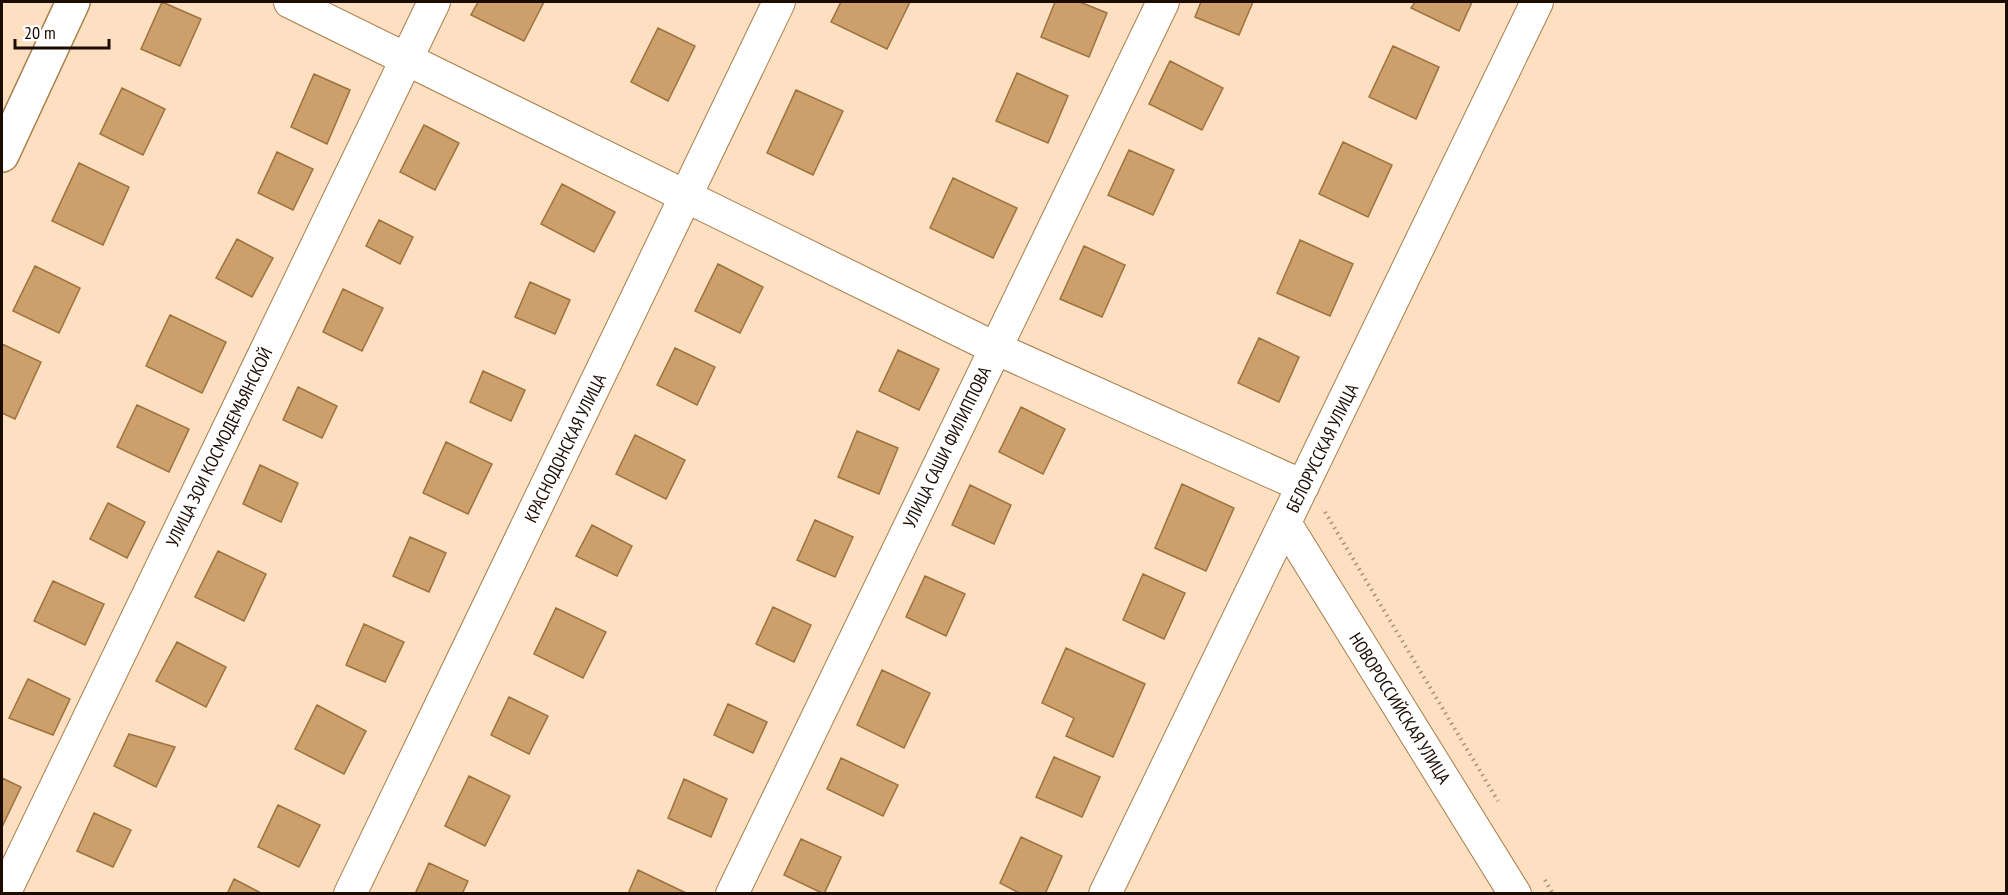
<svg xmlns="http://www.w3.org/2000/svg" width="2008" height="895" viewBox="0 0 2008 895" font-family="'PT Sans Narrow',sans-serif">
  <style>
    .building { fill: #cc9f6b; stroke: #9d723f; stroke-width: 1.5 }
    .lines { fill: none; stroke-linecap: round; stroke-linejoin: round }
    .minor-casing { stroke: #a87d4a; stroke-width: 34 }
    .tertiary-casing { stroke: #a87d4a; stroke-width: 36 }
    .path { stroke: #a78f78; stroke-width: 4; stroke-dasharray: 1.5 4.5; stroke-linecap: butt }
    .minor { stroke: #fff; stroke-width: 32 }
    .tertiary { stroke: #fff; stroke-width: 33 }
    .labels { text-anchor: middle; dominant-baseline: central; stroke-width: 4.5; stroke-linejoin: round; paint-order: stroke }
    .street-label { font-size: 18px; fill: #1b0b00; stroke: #fff }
  </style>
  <rect width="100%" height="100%" fill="#fde0c1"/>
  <path class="building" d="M162 2 201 19 180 66 141 49Z
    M478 2H544L524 41 471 15Z
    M841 2H910L887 49 831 22Z
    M1055 2H1080L1107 13 1089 57 1041 37Z
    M1201 2H1253L1239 35 1195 17Z
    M1415 2H1472L1459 31 1411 8Z
    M658 28 695 46 668 101 631 82Z
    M1393 46 1439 67 1416 119 1369 97Z
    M1170 61 1223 88 1202 130 1149 104Z
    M1017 73 1068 96 1048 143 996 121Z
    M314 74 350 90 327 144 291 127Z
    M122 88 165 109 143 155 100 134Z
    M796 90 843 111 813 175 767 153Z
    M424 125 459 143 435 190 400 172Z
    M1343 142 1392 165 1368 217 1319 194Z
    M1129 150 1174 170 1153 215 1108 195Z
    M277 152 313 169 293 210 258 193Z
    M79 163 129 187 103 245 52 221Z
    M953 178 1017 208 993 258 930 228Z
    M562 184 615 212 594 252 541 224Z
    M379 220 413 237 400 264 366 246Z
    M237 239 273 258 252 297 216 278Z
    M1300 240 1353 264 1330 316 1277 293Z
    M1084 246 1125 265 1102 317 1060 299Z
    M718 264 763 287 740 333 695 311Z
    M35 266 80 288 59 333 13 311Z
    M530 282 570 300 555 334 515 317Z
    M343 289 383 308 362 351 323 332Z
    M170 315 226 342 202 393 146 366Z
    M1259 338 1299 357 1279 402 1238 383Z
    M2 344 41 362 15 419 2 413Z
    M675 348 715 367 697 405 657 385Z
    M898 350 939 369 919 410 879 391Z
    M483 371 525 390 511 421 470 402Z
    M298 387 337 406 322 438 283 420Z
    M137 405 189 429 169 472 117 447Z
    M1021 407 1065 429 1043 474 999 452Z
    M857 431 898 448 879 494 838 477Z
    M635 435 685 460 666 499 616 474Z
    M446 442 492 464 468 514 423 493Z
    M260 465 298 483 281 522 243 504Z
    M1182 484 1234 508 1206 571 1155 548Z
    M970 485 1011 505 994 544 952 525Z
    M108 503 145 522 127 558 90 539Z
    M815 520 853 537 835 577 797 560Z
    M592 525 632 546 617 576 576 556Z
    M410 537 446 553 429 592 393 576Z
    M218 551 266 574 244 621 195 597Z
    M1143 574 1185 593 1164 639 1123 620Z
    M925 576 965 594 946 636 906 617Z
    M53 581 104 604 85 645 34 621Z
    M773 607 811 625 794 662 756 644Z
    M556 608 606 632 583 678 534 654Z
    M364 624 404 642 385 682 346 665Z
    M177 642 226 667 206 707 156 681Z
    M1066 648 1145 684 1113 757 1066 736 1074 718 1042 703Z
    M882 670 930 693 904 748 857 725Z
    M28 679 70 699 53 735 9 718Z
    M509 697 548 716 529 754 491 735Z
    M728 704 767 722 753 753 714 735Z
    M317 705 366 731 344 774 295 749Z
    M129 734 175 747 156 787 114 766Z
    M1054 757 1100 777 1082 817 1036 797Z
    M841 758 898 785 883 816 827 789Z
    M469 776 510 796 485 846 445 826Z
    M2 778 21 787 2 827Z
    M684 779 727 799 711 837 668 818Z
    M278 805 320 825 299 867 258 847Z
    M94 813 131 830 113 867 77 851Z
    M1021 837 1062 856 1045 894H1021L1000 883Z
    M801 839 841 857 824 894 784 875Z
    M429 863 468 881 462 894H415Z
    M638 870 686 893 628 894Z
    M234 879 263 894H227Z"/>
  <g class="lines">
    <g class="minor-casing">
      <path id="minor" d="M290 2 995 348 1303 486
        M1285 523 1515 894
        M4 894 434 2
        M350 894 779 2
        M732 894 1163 2
        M1105 894 1537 2"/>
    </g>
    <g class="tertiary-casing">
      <path id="tertiary" d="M2 155 73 2"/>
    </g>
    <path class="path" d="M1325 512 1498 801
      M1545 880 1553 894"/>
    <use href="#minor" class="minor"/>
    <use href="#tertiary" class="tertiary"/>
  </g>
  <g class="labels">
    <g class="street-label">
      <text transform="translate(219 447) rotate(-64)">УЛИЦА ЗОИ КОСМОДЕМЬЯНСКОЙ</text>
      <text transform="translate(947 447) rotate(-64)">УЛИЦА САШИ ФИЛИППОВА</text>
      <text transform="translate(565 448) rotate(-64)">КРАСНОДОНСКАЯ УЛИЦА</text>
      <text transform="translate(1322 448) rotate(-64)">БЕЛОРУССКАЯ УЛИЦА</text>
      <text transform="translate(1400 708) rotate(58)">НОВОРОССИЙСКАЯ УЛИЦА</text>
    </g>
  </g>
  <rect width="2008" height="895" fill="none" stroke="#1b0b00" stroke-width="6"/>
  <path d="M15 39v9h94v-9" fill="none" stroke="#1b0b00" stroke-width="3"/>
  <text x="24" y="39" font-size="18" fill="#1b0b00" stroke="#ffffff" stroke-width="4.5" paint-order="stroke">20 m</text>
</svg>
